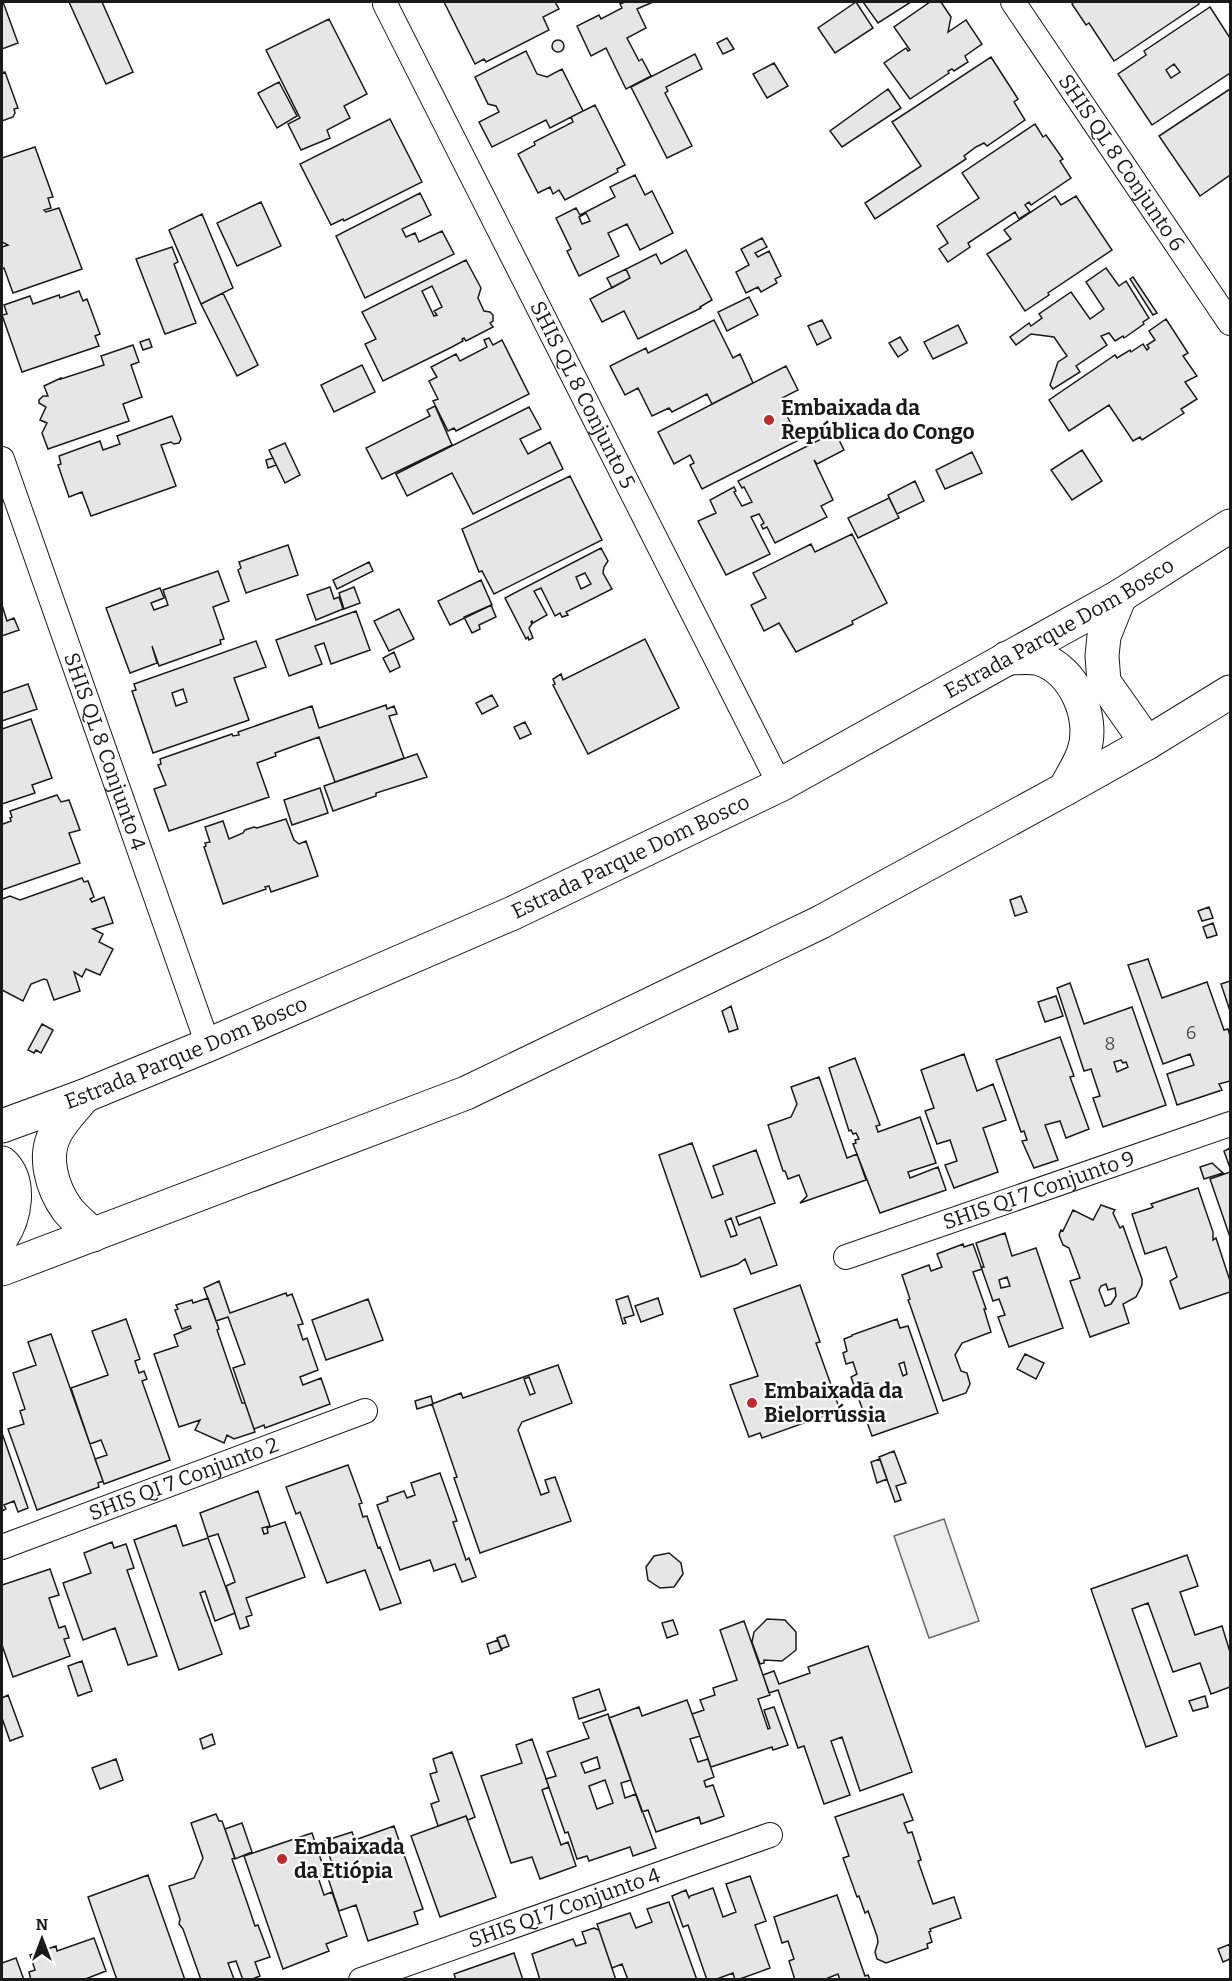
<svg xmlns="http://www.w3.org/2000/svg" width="1232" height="1981" viewBox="0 0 1232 1981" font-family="Bitter,serif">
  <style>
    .green { fill: #ededed; stroke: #6a6a6a; stroke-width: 1.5 }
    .building { fill: #e6e6e6; stroke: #1a1a1a; stroke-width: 1.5; fill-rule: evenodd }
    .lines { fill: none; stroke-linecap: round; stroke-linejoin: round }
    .street-casing { stroke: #1a1a1a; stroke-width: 26 }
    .primary-casing { stroke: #1a1a1a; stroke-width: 35 }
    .street { stroke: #fff; stroke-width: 24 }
    .primary { stroke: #fff; stroke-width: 33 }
    .poi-dot { fill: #c62828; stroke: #fff; stroke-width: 2 }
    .labels { text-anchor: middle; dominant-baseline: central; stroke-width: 4.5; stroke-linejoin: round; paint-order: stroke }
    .number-label { font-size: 18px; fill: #4d4d4d }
    .street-label { font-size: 21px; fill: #1a1a1a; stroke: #fff }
    .poi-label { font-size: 21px; font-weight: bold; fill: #1a1a1a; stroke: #fff; text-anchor: start }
  </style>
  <rect width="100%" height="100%" fill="#fff"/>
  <path class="green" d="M944 1519 979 1621 929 1638 894 1536Z"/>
  <path class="building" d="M2 2H3L18 43 2 49Z
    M69 2H102L133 72 106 84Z
    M444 2H555L559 9 543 17 549 30 486 62 484 59 475 64Z
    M625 2H653L637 9 646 28 627 38 639 61 642 59 651 76 626 89 606 48 591 56 577 26 599 15 601 19 622 8 620 4Z
    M856 2 873 28 835 53 818 28Z
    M863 2H911L878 23Z
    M930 2H941L951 17 948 32 966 20 982 44 965 56 968 62 954 71 952 69 948 71 949 73 910 99 884 63 906 48 908 51 910 50 894 27Z
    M1074 2H1198L1199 4 1114 61 1089 23 1086 25 1072 4Z
    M1210 7 1230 38V73L1152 125 1118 74 1146 55 1144 51ZM1174 64 1180 72 1171 78 1166 70Z
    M329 19 367 94 344 106 350 118 327 130 330 138 301 150 288 124 300 118 266 50Z
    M727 38 734 49 723 54 717 43Z
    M552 46a6 6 0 1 1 12 0a6 6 0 1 1-12 0Z
    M526 51 537 74 547 77 562 69 583 111 550 128 546 120 492 147 479 122 499 112 496 106 488 104 475 77Z
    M695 54 702 69 666 87 668 91 665 93 692 146 667 158 631 87Z
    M991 57 1018 99 1014 102 1025 120 987 146 984 143 976 147 964 156 966 159 875 219 865 203 921 166 892 122Z
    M774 63 788 86 767 98 753 74Z
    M2 69 3 73 5 72 18 108 14 109 15 113 13 117 2 121Z
    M279 82 297 116 277 128 258 93Z
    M888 89 901 108 842 147 830 131Z
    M1230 89V175L1200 196 1159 136Z
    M595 105 625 165 617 169 618 172 565 200 559 190 553 194 550 187 538 193 518 154 535 145 534 142 573 122 571 117Z
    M390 119 422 182 344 221 343 219 331 225 300 164Z
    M1035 124 1043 137 1046 135 1063 159 1060 161 1071 178 1031 205 1029 202 1025 205 1030 212 1019 219 1015 212 968 243 970 247 948 262 939 249 948 243 937 226 979 198 962 173Z
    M35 147 53 197 48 198 51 208 44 210 46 212 59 208 82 269 13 293 4 268 2 269V247L8 245 2 242V158Z
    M635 175 645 195 652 191 673 233 640 250 627 224 608 233 619 256 579 276 567 251 571 249 556 218 576 208 580 215 615 197 610 187ZM586 213 590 221 582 224 579 217Z
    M420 193 431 215 402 229 406 237 415 233 419 242 442 231 454 254 365 298 336 236Z
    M1055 196 1061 205 1076 196 1112 250 1048 293 1049 295 1025 311 987 254 1011 239 1004 230Z
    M261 202 281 246 237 266 217 223Z
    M202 214 233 288 201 304 169 230Z
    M762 238 767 247 755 253 758 257 769 251 781 276 775 279 777 283 761 292 758 287 746 293 736 272 749 265 741 249Z
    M172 247 178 262 174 264 196 323 165 334 136 259Z
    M686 250 712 300 700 307 701 308 638 339 624 311 602 322 590 299 630 278 626 269 656 254 661 264Z
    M466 260 481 288 478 298 484 311 490 312 493 315V321L490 323 493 327 466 341 464 338 462 339 463 341 452 347 383 381 365 344 376 339 362 312ZM432 286 442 307 434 311 437 315 434 316 422 291Z
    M1106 268 1119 286 1126 281 1149 318 1143 322 1144 324 1124 338 1123 336 1115 341 1109 333 1101 336 1107 345 1076 366 1080 372 1053 389 1050 385 1058 362 1067 356 1054 337 1031 334 1016 345 1010 337 1029 323 1031 326 1042 318 1039 314 1071 292 1090 319 1104 309 1086 282Z
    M626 269 630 278 612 288 607 278Z
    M1133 277 1157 313 1153 315 1130 279Z
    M79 291 83 301 87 299 100 334 95 336 99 346 22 372 2 315 7 314 4 305 30 296 33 304 59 295 60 298Z
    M223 293 258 365 237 376 201 304Z
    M749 297 758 315 727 331 718 312Z
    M1166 319 1188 353 1183 356 1197 376 1185 382 1197 399 1181 409 1184 413 1181 415 1142 440 1140 437 1133 441 1109 405 1069 431 1049 400 1115 355 1117 358 1130 350 1131 352 1143 344 1147 350 1149 348 1147 345 1155 340 1149 331Z
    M714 320 733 358 740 354 753 383 712 404 707 394 672 412 669 408 652 416 638 388 625 395 610 366 646 348 648 353Z
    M822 320 831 338 817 345 808 326Z
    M958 325 967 343 933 359 924 342Z
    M900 337 908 350 898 357 889 343Z
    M489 338 493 345 502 340 529 394 456 431 454 428 448 431 433 401 438 399 429 381 437 377 431 367 456 354 460 361 487 347 484 340Z
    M149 339 152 347 143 350 140 342Z
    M133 345 139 362 131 365 142 397 123 404 129 421 48 449 42 433 47 423 40 420 46 407 39 403V400L43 396H48L44 386 61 378V379L104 365 101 356Z
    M362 365 375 392 334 412 321 385Z
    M786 366 798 390 782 398 788 409 785 412 799 440 702 489 690 465 694 463 690 455 674 464 658 432Z
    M435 406 452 445 382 479 366 448 430 416 427 410Z
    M529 407 541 429 520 439 528 454 550 442 563 469 473 514 452 473 407 496 396 474Z
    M172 416 181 439 179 443 174 444 171 442 161 445 176 486 91 516 82 492 69 497 58 465 61 464 59 456 100 441 103 450 120 444 117 436Z
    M835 432 844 450 817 464 814 460 833 500 821 506 827 517 775 543 767 527 763 529 761 525 764 523 759 514 751 517 770 554 726 575 698 521 716 513 710 500 734 487 736 491 734 492 742 506 752 502 744 487 742 488 738 481Z
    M285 443 300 475 285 483 269 450Z
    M1082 450 1102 481 1072 500 1051 470Z
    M972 452 982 473 945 489 936 470Z
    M273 458 276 465 268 468 266 460Z
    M570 476 602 540 494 594 482 571 479 572 462 529Z
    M915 481 924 501 897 514 888 495Z
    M889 498 899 518 858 538 848 518Z
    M852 534 887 603 852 621 853 624 796 652 779 623 764 631 751 605 766 598 753 573 811 544 815 552Z
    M288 545 298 575 246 593 238 570 241 568 239 562Z
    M601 548 608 561 604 567 603 573 612 589 566 612 568 615 562 617 560 613 555 616 541 588 534 591 547 615 533 623 532 621 531 622 532 624 529 628 533 638 529 640 528 637 526 639 505 598ZM585 573 591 584 581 589 576 577Z
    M369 562 373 571 337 589 333 580Z
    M218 571 229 601 213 607 224 639 220 640 221 644 159 666 152 646 157 663 130 673 106 608 160 588 164 598 151 603 154 610 168 605 163 590Z
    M481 580 492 605 450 625 438 601Z
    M330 587 334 599 339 597 343 609 316 620 307 595Z
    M354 587 360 603 344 609 339 593Z
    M2 605 7 621 14 618 19 630 2 636Z
    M491 605 496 617 479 625 480 629 472 633 464 617Z
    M399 609 414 639 389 651 374 621Z
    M356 611 370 650 331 664 324 643 315 646 322 664 289 676 276 640Z
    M645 639 679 708 588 754 553 685 555 684 553 679 561 674 563 680Z
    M256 641 266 667 234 678 249 720 153 753 132 691 136 690 134 684ZM183 689 187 702 176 706 172 693Z
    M394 652 400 667 390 672 383 658Z
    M28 684 37 709 2 721V693Z
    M492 695 498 706 482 714 476 703Z
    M386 705 387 709 394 706 397 714 389 716 404 758 335 782 319 737 275 753 276 756 257 763 269 797 169 831 154 789 166 785 158 765 161 764 160 759 232 734 233 736 239 735 238 732 312 706 319 728Z
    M31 719 52 778 32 785 35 793 2 804V729Z
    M525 722 531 734 520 739 514 727Z
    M417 754 427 777 376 793V796L333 811 324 786Z
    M320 788 328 813 292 825 284 800Z
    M57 795 61 802 69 800 80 830 69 833 80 863 2 890V822L3 824 11 821 10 818 12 817 10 811Z
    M286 819 294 840 299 844 306 841 318 876 271 892 269 886 265 887 266 889 223 904 204 847 206 846 205 843 210 842 205 827 223 821 229 839 243 833 245 830 254 827 257 828Z
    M82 878 84 882 88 881 94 897 90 899 92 902 104 897 113 923 93 929 103 934 99 942 113 949 100 975 86 969 82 977 74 972 80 991 54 1000 47 980 44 979 31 984 23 1001 2 990V899L10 896 20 900Z
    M1021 896 1027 912 1015 916 1010 900Z
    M1209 907 1213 918 1202 921 1198 911Z
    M1213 923 1217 935 1207 938 1203 927Z
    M1148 959 1162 998 1207 982 1224 1030 1228 1029 1230 1036V1081L1219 1084 1222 1090 1177 1105 1167 1074 1194 1065 1190 1054 1163 1064 1128 965Z
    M1230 981V1011L1221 984Z
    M1070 983 1084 1024 1132 1007 1166 1105 1103 1127 1093 1098 1100 1096 1091 1069 1084 1071 1057 988ZM1121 1060 1123 1063 1126 1062 1128 1067 1117 1072 1114 1062Z
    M1056 996 1063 1016 1045 1022 1038 1002Z
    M731 1006 738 1029 729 1032 722 1011Z
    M42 1024 53 1030 41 1053 36 1050 34 1053 28 1050Z
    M1060 1037 1074 1076 1070 1077 1089 1129 1066 1138 1060 1121 1045 1125 1058 1160 1034 1168 1022 1141 1027 1140 1024 1131 1021 1132 996 1060Z
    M964 1054 977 1091 993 1084 1006 1120 983 1128 998 1172 954 1188 945 1165 957 1161 950 1140 937 1144 925 1111 934 1108 921 1070Z
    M855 1058 880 1125 876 1126 878 1132 920 1117 936 1163 908 1172 910 1178 938 1167 946 1190 880 1213 853 1144 856 1143 855 1140 859 1139 856 1133 853 1134 851 1130 849 1131 829 1068Z
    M819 1077 847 1158 857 1154 866 1180 800 1203 807 1196 799 1175 788 1179 785 1171H783L768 1125 791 1117 797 1104 791 1087Z
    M692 1143 712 1198 723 1194 713 1166 756 1150 775 1203 736 1217 739 1225 760 1217 777 1265 751 1274 745 1259 738 1264 701 1277 659 1155ZM731 1218 737 1235 731 1237 725 1221Z
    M1230 1148V1168L1224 1151Z
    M1212 1163 1223 1173 1204 1179 1200 1167Z
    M1230 1172V1237L1210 1179Z
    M1198 1188 1213 1232V1240L1216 1238 1230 1281V1292L1180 1309 1170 1281 1177 1277 1166 1247 1145 1254 1132 1214 1151 1208 1153 1207 1151 1204Z
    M1101 1205 1115 1210 1113 1213 1120 1228 1123 1226 1142 1279V1285L1136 1297 1123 1304 1129 1323 1090 1337 1070 1281 1080 1278 1069 1248 1063 1245 1059 1235 1061 1230 1063 1231 1073 1210 1093 1220ZM1106 1284 1108 1290 1115 1288 1116 1296 1111 1304 1105 1306 1099 1290 1101 1286Z
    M1005 1233 1012 1256 1036 1248 1063 1328 1009 1347 998 1317 1005 1315 999 1299 993 1301 981 1267H984L976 1243ZM1007 1277 1010 1286 1001 1288 999 1280Z
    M963 1244 964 1247 973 1244 982 1269 973 1272 986 1309H984L991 1332 962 1343 955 1355 961 1371 967 1373 970 1384 966 1393 943 1401 910 1305 908 1300 910 1299 902 1275 929 1265 931 1271 942 1267 937 1254Z
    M219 1281 230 1313 286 1293 287 1296 292 1294 303 1324 298 1325 303 1340 307 1338 318 1370 300 1377 303 1385 321 1378 330 1404 265 1428 264 1425 254 1429 233 1368 245 1364 228 1317 216 1321 204 1288Z
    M800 1285 820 1342 816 1343 840 1410 762 1438 760 1433 749 1437 730 1385 758 1376 734 1309ZM801 1381 805 1392 790 1397 799 1393 795 1383Z
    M628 1296 634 1315 624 1318 626 1323 623 1324 616 1300Z
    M208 1298 219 1329 217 1330 242 1403H245L255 1432 234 1439 227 1435 224 1443 195 1430 200 1420 179 1427 154 1354 178 1346 174 1335 191 1328 190 1326 182 1329 175 1310 178 1309 176 1305 192 1300 193 1303Z
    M658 1298 663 1314 641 1322 635 1306Z
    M368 1299 383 1340 326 1360 312 1320Z
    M126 1319 140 1359 135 1361 139 1373 144 1371 147 1379 142 1381 170 1460 104 1484 95 1459 107 1455 101 1440 90 1444 71 1388 108 1375 92 1331Z
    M897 1319 900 1328 908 1326 938 1413 872 1436 851 1377 857 1374 853 1362 846 1364 843 1353 847 1351 844 1339 852 1336V1335ZM904 1362 907 1374 903 1376 899 1364ZM868 1383 871 1391 862 1394 859 1385Z
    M51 1334 103 1481 98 1483 99 1487 37 1510 8 1429 24 1424 20 1411 25 1409 13 1373 36 1365 28 1342Z
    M1025 1354 1044 1363 1036 1379 1017 1369Z
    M558 1365 572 1403 522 1422 518 1430 541 1495 549 1492 545 1480 555 1477 571 1521 480 1553 454 1478 457 1477 432 1404 461 1393 463 1398ZM529 1377 535 1393 530 1395 524 1379Z
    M431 1396 433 1404 417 1409 415 1401Z
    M2 1433 28 1508 18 1512 14 1501 4 1505 6 1509 2 1511Z
    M894 1451 906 1483 896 1486 901 1500 895 1502 879 1457Z
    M880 1459 887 1479 877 1483 871 1462Z
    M348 1465 362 1503 359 1504 363 1517 367 1516 378 1548 380 1547 401 1603 380 1610 365 1570 327 1583 300 1512 296 1514 286 1487Z
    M440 1473 457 1521 453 1522 466 1560 469 1558 476 1577 462 1582 455 1564 434 1571 430 1560 400 1570 377 1505 388 1501 387 1497 404 1491 407 1498 415 1495 411 1483Z
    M258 1491 270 1526 262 1528 264 1534 268 1533 267 1528 285 1522 305 1577 246 1598 252 1615 246 1617 249 1626 240 1629 226 1586 235 1582 232 1573 218 1534 208 1537 200 1513Z
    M176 1525 183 1546 208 1538 235 1613 215 1621 205 1591 200 1593 222 1654 179 1670 134 1540Z
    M112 1542 114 1548 126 1544 134 1568 127 1570 157 1656 128 1665 115 1628 83 1640 63 1583 91 1573 84 1553Z
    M669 1553 681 1563 683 1574 674 1587 660 1588 648 1580 646 1567 654 1556Z
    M1187 1555 1198 1586 1180 1592 1195 1635 1222 1626 1230 1652V1687L1211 1694 1200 1663 1173 1672 1148 1603 1132 1609 1177 1736 1146 1747 1091 1589Z
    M50 1569 59 1595 49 1598 59 1628 65 1626 69 1638 64 1639 70 1656 13 1677 2 1645V1585Z
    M767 1619 785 1620 796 1632V1650L782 1661 764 1660V1663L760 1664 752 1642 754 1632Z
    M673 1620 678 1634 667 1638 662 1623Z
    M744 1621 770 1695 758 1699 768 1729 770 1728 764 1710 774 1707 788 1745 773 1750 772 1747 711 1767 692 1714 704 1710 700 1700 715 1695 713 1688 737 1680 720 1630Z
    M505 1635 509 1646 501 1649 497 1638Z
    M498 1640 502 1650 490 1654 487 1644Z
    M868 1646 912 1772 860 1791 842 1737 831 1741 850 1795 824 1804 804 1746 798 1748 778 1690 769 1693 763 1675 774 1671 779 1684 810 1673 808 1667Z
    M82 1661 92 1691 78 1696 68 1666Z
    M599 1689 606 1710 579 1719 573 1698Z
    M8 1695 23 1736 10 1741 2 1718V1698Z
    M1205 1696 1208 1707 1193 1711 1189 1701Z
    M687 1700 700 1736 690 1739 698 1762 708 1759 714 1777 704 1781 706 1787 713 1785 724 1816 701 1824 699 1817 656 1832 648 1810 642 1812 609 1718 639 1707 642 1716Z
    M608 1714 631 1780 621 1783 625 1798 636 1794 656 1848 633 1856 630 1847 589 1861 587 1856 577 1859 568 1832 565 1833 546 1779 556 1776 547 1752 589 1738 583 1723ZM597 1757 600 1768 585 1773 581 1763ZM605 1780 613 1803 597 1809 589 1786Z
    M212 1734 215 1744 203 1749 200 1739Z
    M532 1739 549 1787 542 1790 561 1845 568 1842 576 1866 540 1879 532 1857 511 1863 481 1776 522 1763 516 1745Z
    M452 1752 475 1817 468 1820 466 1816 438 1826 431 1804 439 1801 430 1774 437 1772 433 1759Z
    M116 1759 123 1780 100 1789 92 1768Z
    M903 1794 913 1820 904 1823 908 1833 912 1832 921 1860 918 1861 933 1904 954 1897 961 1918 930 1929 931 1931 929 1932 932 1942 927 1944 928 1948 886 1963 877 1959 875 1952 878 1942 877 1936 868 1911 865 1913 859 1896 857 1897 843 1858 849 1856 835 1817Z
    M216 1814 219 1821H222L235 1858 232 1859 249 1908 255 1926 258 1925 270 1957 255 1962 260 1976 250 1980H243L236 1961 228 1963 234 1979 201 1980 183 1929 179 1924 180 1919 169 1886 194 1878 203 1858 191 1823Z
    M466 1816 496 1897 440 1917 411 1836Z
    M242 1823 252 1852 235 1859 225 1829Z
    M394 1826 423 1909 414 1912 418 1924 368 1941 356 1905 339 1911 324 1866 332 1863 324 1841 352 1832 355 1840Z
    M312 1833 326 1875 318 1877 324 1895 332 1892 347 1936 326 1944 329 1951 283 1969 244 1856Z
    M148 1875 149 1878 185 1980H117L88 1897Z
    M750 1876 766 1921 755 1925 770 1968 737 1980H735L733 1973 714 1980H707L688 1925 683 1927 672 1896 686 1890 689 1898 690 1896 713 1888 723 1917 736 1912 726 1884Z
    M837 1895 865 1976 868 1975 870 1980H840L838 1974 823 1980H795L789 1961 794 1959 788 1941 782 1943 774 1917Z
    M669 1902 697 1980H628L622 1964 612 1968 597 1924 630 1913 636 1928 652 1922 647 1909Z
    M594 1928 599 1930 616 1980H540L532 1954 573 1939 576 1946 586 1943 582 1932Z
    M94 1938 106 1971 83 1980H31L29 1972 35 1970 30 1955 56 1946 57 1951Z
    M1230 1944V1959L1223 1962 1218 1949Z
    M514 1953 523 1980H456L454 1974Z
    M16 1958 24 1980H2V1963Z"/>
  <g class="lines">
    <g class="street-casing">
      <g id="street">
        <path id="s1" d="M1013 2 1230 323"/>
        <path id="s2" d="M385 4 780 785"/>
        <path id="s3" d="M2 459 208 1045"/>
        <path id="s4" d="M846 1257 1230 1124"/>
        <path id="s5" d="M2 1547 365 1411"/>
        <path id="s6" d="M361 1980 770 1835"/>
      </g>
    </g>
    <g class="primary-casing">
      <g id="primary">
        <path d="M1120 596 1104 636 1102 656 1104 682 1147 743"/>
        <path d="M1007 658C1017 658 1031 656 1040 659 1074 670 1095 717 1084 751 1080 764 1071 777 1065 789"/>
        <path d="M84 1096C75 1108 62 1120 55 1134 43 1157 52 1188 67 1209 74 1218 85 1227 93 1235"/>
        <path id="s7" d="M2 1126 84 1096 208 1045 513 913 780 785 1120 596 1230 526"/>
        <path d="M2 1163C22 1182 15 1217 2 1237"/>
        <path d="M2 1269 466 1093 821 922 1065 789 1147 743 1230 692"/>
      </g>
    </g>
    <use href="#street" class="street"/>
    <use href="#primary" class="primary"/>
  </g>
  <g class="poi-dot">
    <circle cx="769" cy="420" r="6"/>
    <circle cx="752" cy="1403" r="6"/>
    <circle cx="282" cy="1859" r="6"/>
  </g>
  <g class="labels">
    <g class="number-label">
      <text x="1191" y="1033">6</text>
      <text x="1110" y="1044">8</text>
    </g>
    <g class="street-label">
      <text stroke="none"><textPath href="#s1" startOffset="194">SHIS QL 8 Conjunto 6</textPath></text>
      <text stroke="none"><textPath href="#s2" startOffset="438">SHIS QL 8 Conjunto 5</textPath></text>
      <text stroke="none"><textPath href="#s7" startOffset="1170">Estrada Parque Dom Bosco</textPath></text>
      <text stroke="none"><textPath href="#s3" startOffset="310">SHIS QL 8 Conjunto 4</textPath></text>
      <text stroke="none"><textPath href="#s7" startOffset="684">Estrada Parque Dom Bosco</textPath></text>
      <text stroke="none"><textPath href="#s7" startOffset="198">Estrada Parque Dom Bosco</textPath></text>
      <text stroke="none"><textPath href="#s4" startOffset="204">SHIS QI 7 Conjunto 9</textPath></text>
      <text stroke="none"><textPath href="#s5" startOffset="194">SHIS QI 7 Conjunto 2</textPath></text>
      <text stroke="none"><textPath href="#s6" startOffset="216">SHIS QI 7 Conjunto 4</textPath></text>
    </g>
    <g class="poi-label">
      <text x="781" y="408">Embaixada da<tspan x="781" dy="24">República do Congo</tspan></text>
      <text x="764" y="1391">Embaixada da<tspan x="764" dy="24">Bielorrússia</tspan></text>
      <text x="294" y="1847">Embaixada<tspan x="294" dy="24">da Etiópia</tspan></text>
    </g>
  </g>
  <rect width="1232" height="1981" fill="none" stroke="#1a1a1a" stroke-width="6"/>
  <g transform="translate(42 1939)" stroke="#ffffff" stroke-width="4.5" paint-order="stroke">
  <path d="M0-4.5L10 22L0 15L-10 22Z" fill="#1a1a1a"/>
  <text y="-9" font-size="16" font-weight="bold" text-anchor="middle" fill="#1a1a1a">N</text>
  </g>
</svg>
